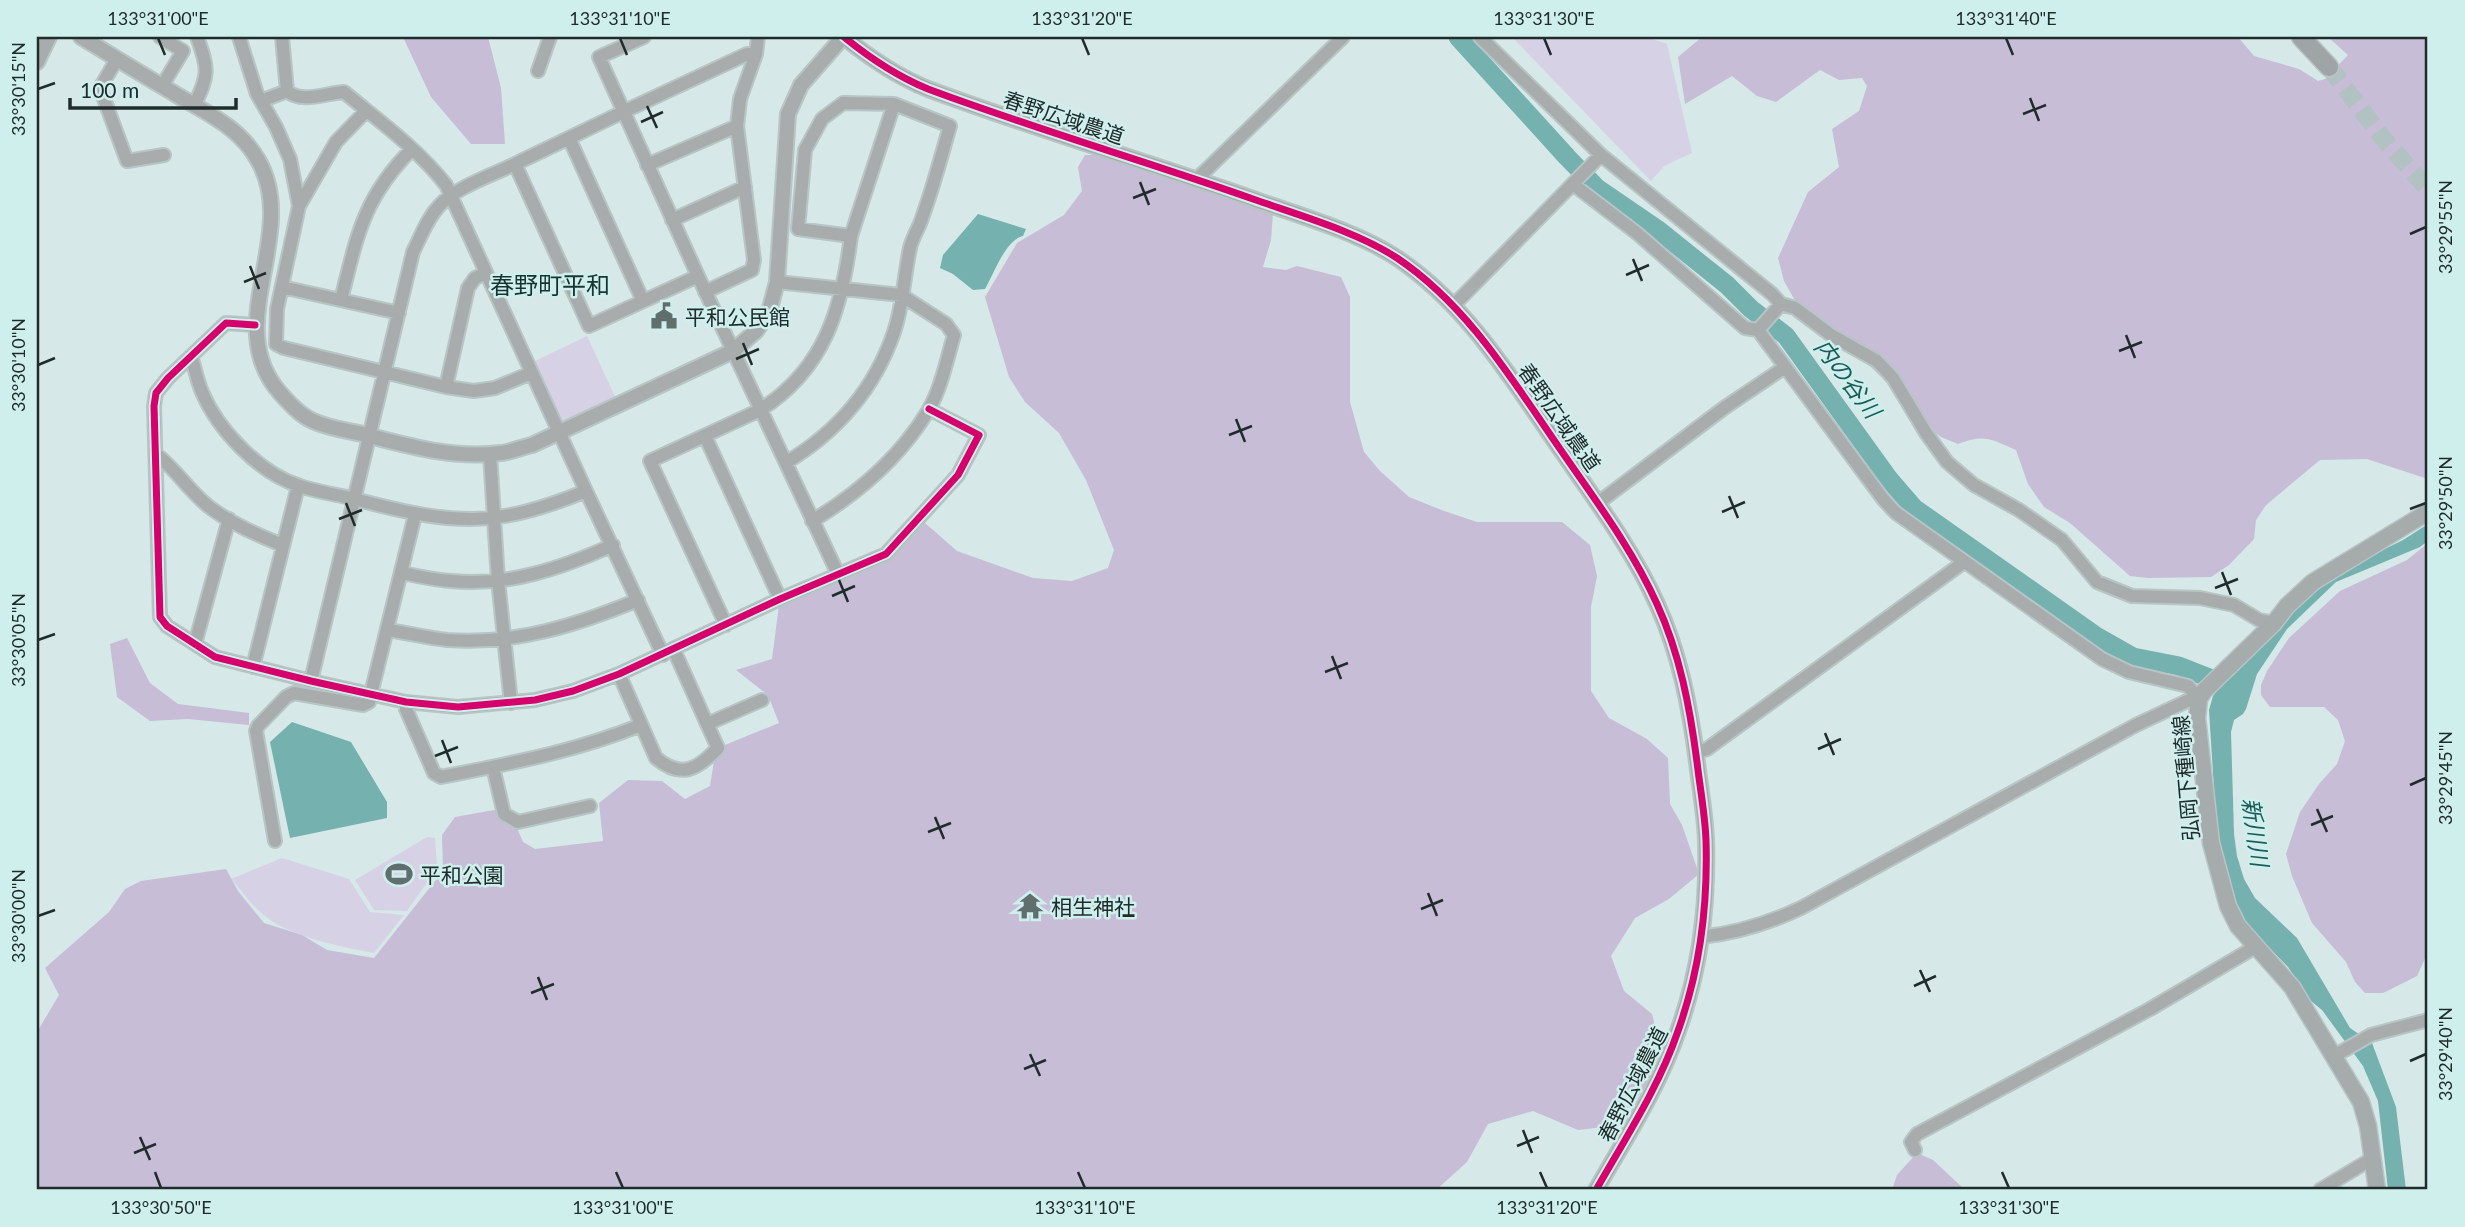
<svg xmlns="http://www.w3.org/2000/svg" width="2465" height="1227" viewBox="0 0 2465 1227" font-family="Lato,'Noto Sans JP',sans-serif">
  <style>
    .green { fill: #d7d1e5 }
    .forest { fill: #c7bdd6 }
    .water { fill: #75b1af }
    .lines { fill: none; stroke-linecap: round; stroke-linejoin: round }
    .river { stroke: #75b1af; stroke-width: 19 }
    .primary-tunnel { stroke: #b2c2c2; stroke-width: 18; stroke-dasharray: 18 9; stroke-linecap: butt }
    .minor-casing { stroke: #b7c5c4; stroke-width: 16 }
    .tertiary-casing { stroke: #b7c5c4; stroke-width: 18 }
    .secondary-casing { stroke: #b7c5c4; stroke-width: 19 }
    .primary-casing { stroke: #b7c5c4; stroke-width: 21 }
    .minor { stroke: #a8acad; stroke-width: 12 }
    .tertiary { stroke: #a8acad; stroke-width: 14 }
    .secondary { stroke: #a6abac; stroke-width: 16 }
    .primary { stroke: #9fa4a6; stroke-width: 18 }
    .cycleway-casing { stroke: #cfefed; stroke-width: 11 }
    .cycleway { stroke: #d6006c; stroke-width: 7 }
    .ticks { fill: none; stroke: #202c2c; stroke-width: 2.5 }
    .labels { text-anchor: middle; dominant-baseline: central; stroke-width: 5; stroke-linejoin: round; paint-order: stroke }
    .street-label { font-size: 21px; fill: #202c2c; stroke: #cfefed }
    .poi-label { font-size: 21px; fill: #202c2c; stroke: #cfefed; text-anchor: start }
    .water-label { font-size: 23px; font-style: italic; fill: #195b59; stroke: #cfefed }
    .quarter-label { font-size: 24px; fill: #173332; stroke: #cfefed }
    .neatline { fill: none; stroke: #202c2c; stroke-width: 2.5 }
    .ticks-label { font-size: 18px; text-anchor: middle; fill: #202c2c }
  </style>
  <rect width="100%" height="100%" fill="#d6e8e7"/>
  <path class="green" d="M1647 37 1667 44 1692 153 1664 166 1651 181 1513 38Z
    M587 336 616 399 560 425 531 363Z
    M427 837 435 838 437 868 407 911 374 910 355 880Z
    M282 858 349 879 370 912 404 915 374 953C343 947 290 937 265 916 252 906 242 891 231 879Z"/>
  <path class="forest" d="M403 37H488L501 88 505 144H471L431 97Z
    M1702 37H2238L2254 56 2299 69 2318 81 2325 79 2348 55 2328 37H2428V479L2367 459 2320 460 2266 505 2256 520 2254 539 2229 565 2211 577 2148 578 2130 576 2070 523 2044 507 2028 484 2016 450C1990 439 1985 434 1958 444L1941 437 1926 426 1905 399 1856 353 1827 342 1802 313 1784 281 1778 258 1808 192 1839 167 1832 129 1859 111 1867 86 1862 78 1839 80 1820 70 1776 102 1757 96 1732 76 1685 104 1678 57Z
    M1085 155H1115L1273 213 1271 240 1263 267 1286 270 1297 266 1341 277 1350 297V402L1364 452 1380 471 1409 497 1444 511 1477 522H1562L1590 545 1597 576 1591 607V691L1609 718 1647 739 1668 758 1670 804 1682 825 1699 874 1669 899 1635 918 1611 956 1624 991 1652 1014 1661 1049 1649 1083 1613 1126 1578 1130 1533 1111 1488 1124 1467 1162 1436 1190H37V1032L59 995 45 968 109 912 125 889 141 881 226 869 238 891 264 923 302 935 327 950 374 958 443 871 442 835 455 817 494 810 516 826 523 842 535 849 603 841 599 803 628 780 662 781 685 799 710 786 714 761 725 745 779 723 768 695 736 670 772 659 779 605 890 557 925 523 957 551 1033 578 1072 581 1108 568 1114 550 1086 480 1059 433 1025 402 1009 377 985 297 1017 243 1064 215 1082 191 1078 167Z
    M2428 543V952L2417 976 2383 993H2365L2355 982 2346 962 2312 923 2292 876 2286 854 2300 812 2319 784 2337 764 2345 741 2338 720 2324 707H2270L2261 695V685L2267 671 2289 638 2340 591 2407 560Z
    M127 638 150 683 178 704 249 713V725L188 719 150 721 117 697 110 644Z
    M1917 1153 1933 1160 1965 1190H1892L1897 1175Z"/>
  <path class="water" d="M978 214 1026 229 1023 236C1005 240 994 274 985 289L973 290 953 274 940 268 943 255Z
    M2428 524V541L2420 547 2336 582 2287 629 2257 674 2246 709 2243 714 2234 720 2231 732 2234 834 2237 856 2244 879 2255 898 2297 938 2350 1028 2372 1043 2396 1107 2406 1190H2388L2378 1101 2363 1066 2322 1010 2311 1001 2288 967 2244 922 2230 895 2217 836 2209 710 2213 696 2227 678 2309 592 2332 575 2403 540Z
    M292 722 351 742 387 802V818L290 838 270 742Z"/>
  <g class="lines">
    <path class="river" d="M1458 37 1567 157 1597 188 1657 229 1727 285 1751 309 1786 336 1889 479 1914 508 2096 636 2133 657 2179 666 2212 679 2229 690"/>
    <path class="primary-tunnel" d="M2329 67 2386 142 2428 189"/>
    <g class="minor-casing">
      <path id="minor" d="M160 37 183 51 162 86
        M239 37 257 94 276 127 290 159 299 206
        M644 37 599 57 698 276 838 574
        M1480 37 1601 155 1772 294 1781 304 1795 308 1831 335 1877 361 1893 378 1926 433 1947 462 1974 485 2019 510 2062 540 2097 582 2132 596 2200 598 2234 605 2259 620 2274 623
        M117 59 100 88 127 161 164 155
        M538 71 550 37
        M287 91C302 104 326 93 344 92 379 121 418 149 446 185L586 491 663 655
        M261 101 287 91 282 37
        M194 106C209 75 209 69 197 37
        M366 111 336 142 299 206 277 309 276 344 284 348 446 387 474 391 495 388 531 373
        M569 138 643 301
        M515 164 589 326 698 276
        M647 165 737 126
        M1197 179 1343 37
        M1574 185 1638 234 1745 328 1758 330 1883 499 1896 513 2102 659 2129 672 2188 686 2199 699
        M672 220 745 187
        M777 282 901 295 946 324 954 335C947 359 941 389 928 411 900 457 857 494 812 521
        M282 287 399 313
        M705 292 752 270 754 260 737 126 740 99 756 54 758 37
        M341 300C357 236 363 198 412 149
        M1453 306 1601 155
        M255 325 226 323 168 378 156 393 154 406 160 617 167 626 215 657 311 681 406 702 458 707 535 700 573 691 619 674 780 599 886 554 958 475 979 435 929 409
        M1758 330 1781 304
        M191 356C195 368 197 381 202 392 218 430 260 474 300 486 320 493 342 495 362 501 455 525 496 528 586 491
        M446 387 468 288 475 278 486 273
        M705 436 780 599
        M156 454C177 470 191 494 212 509 234 525 258 535 282 545
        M490 454 498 580 511 703
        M787 462C837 432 875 388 894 332 903 306 904 276 910 248 912 238 919 228 922 218 933 188 941 157 950 126L894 104 843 103 822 119 805 150 798 229 851 236 894 104
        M1598 503 1724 408 1785 367
        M402 573C418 576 434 580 451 581 507 587 562 568 613 545
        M726 625 650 461 760 410C825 369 842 308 851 236
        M388 630C408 633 428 638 447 640 515 645 577 625 638 600
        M195 644 229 519
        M674 650 707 724 762 700
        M253 667 298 486
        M619 674 656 758C681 779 697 770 718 748L707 724
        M311 681 413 252C421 236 427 219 439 206 457 186 496 174 519 162 595 125 671 89 747 54H756
        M406 702V709L434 773 441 777C512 763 574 752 641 725
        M1695 753 1707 749 1964 562
        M493 767 504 814 518 822 590 806
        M275 841 256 731 258 726 286 697 294 693 363 705 369 702 415 515
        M1701 937C1737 933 1769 923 1801 908L2136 725 2187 701 2199 699
        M2334 1056 2371 1035 2428 1020
        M1915 1150 1911 1142 1917 1134 2150 1009 2257 946
        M2320 1190 2373 1158"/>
    </g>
    <g class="tertiary-casing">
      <path id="tertiary" d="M81 37C111 55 141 74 172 92 204 112 239 126 258 160 301 234 219 326 281 394 290 404 300 415 313 421 330 429 352 431 370 436 413 447 456 459 501 453 511 452 522 447 532 445L733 351 756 331 769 312 777 282 788 114 801 85 843 37
        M844 37C871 59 896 76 928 89 1035 129 1145 161 1253 199 1298 215 1358 232 1397 258 1467 305 1511 378 1558 446 1593 497 1632 548 1657 604 1680 654 1690 708 1697 762 1700 788 1705 814 1706 840 1708 905 1700 970 1678 1031 1659 1087 1625 1139 1596 1190
        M37 62 49 37"/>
    </g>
    <g class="secondary-casing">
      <path id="secondary" d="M2377 1190 2368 1126 2361 1102 2292 987 2238 926 2228 906 2211 843 2197 718 2199 699 2204 691 2274 623 2287 606 2313 582 2428 512"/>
    </g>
    <g class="primary-casing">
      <path id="primary" d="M2301 37 2329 67"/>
    </g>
    <use href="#minor" class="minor"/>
    <use href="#tertiary" class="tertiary"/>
    <use href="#secondary" class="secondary"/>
    <use href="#primary" class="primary"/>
    <g class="cycleway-casing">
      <path id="cycleway" d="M844 37C871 59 896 76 928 89 1035 129 1145 161 1253 199 1298 215 1358 232 1397 258 1467 305 1511 378 1558 446 1593 497 1632 548 1657 604 1680 654 1690 708 1697 762 1700 788 1705 814 1706 840 1708 905 1700 970 1678 1031 1659 1087 1625 1139 1596 1190
        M255 325 226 323 168 378 156 393 154 406 160 617 167 626 215 657 311 681 406 702 458 707 535 700 573 691 619 674 780 599 886 554 958 475 979 435 929 409"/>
    </g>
    <use href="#cycleway" class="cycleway"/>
  </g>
  <path class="ticks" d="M158 38 165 55M620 38 627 55M1082 38 1089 55M1544 38 1551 55M2006 38 2013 55M38 89 55 83M2030 98 2039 121M647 106 657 128M2023 114 2046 105M641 122 663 112M1140 182 1149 205M1133 198 1156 189M2410 234 2426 227M1633 259 1642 281M250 266 259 289M1626 275 1649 265M244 282 266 273M2126 335 2135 358M743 343 752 365M2119 351 2142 342M736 359 759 349M38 365 55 358M1236 419 1245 442M1229 435 1252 426M1729 496 1738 518M346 503 355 526M2410 509 2426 503M1722 512 1745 502M339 519 362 510M2222 572 2231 595M839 580 848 602M2215 588 2238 579M832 596 855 586M38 640 55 634M1332 656 1341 679M1325 672 1348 663M1825 733 1834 755M442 740 451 763M1818 749 1841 739M435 756 458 747M2410 785 2426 778M2317 809 2327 832M935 817 944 839M2311 825 2333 816M928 832 951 823M1428 893 1437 916M1421 909 1443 900M38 916 55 910M1920 970 1930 992M538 977 547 1000M1914 986 1936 976M531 993 554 984M1030 1054 1040 1076M2410 1061 2426 1054M1024 1069 1046 1060M1523 1130 1532 1153M140 1137 150 1160M1517 1146 1539 1137M134 1153 156 1144M155 1172 161 1188M616 1172 623 1188M1078 1172 1085 1188M1540 1172 1547 1188M2002 1172 2009 1188"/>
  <defs>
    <g id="civic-bare" transform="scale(2.1)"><path d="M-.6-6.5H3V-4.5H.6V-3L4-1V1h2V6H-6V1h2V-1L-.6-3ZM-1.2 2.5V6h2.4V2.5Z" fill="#606e6d" stroke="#cfefed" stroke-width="2.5" paint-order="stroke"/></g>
    <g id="stadium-bare" transform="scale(2.1)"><path d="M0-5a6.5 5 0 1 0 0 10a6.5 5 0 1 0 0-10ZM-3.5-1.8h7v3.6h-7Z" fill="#606e6d" stroke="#cfefed" stroke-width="2.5" paint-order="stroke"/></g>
    <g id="temple-bare" transform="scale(2.1)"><path d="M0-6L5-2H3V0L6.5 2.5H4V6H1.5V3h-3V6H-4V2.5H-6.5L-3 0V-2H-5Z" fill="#606e6d" stroke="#cfefed" stroke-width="2.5" paint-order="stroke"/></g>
  </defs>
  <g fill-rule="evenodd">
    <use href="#civic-bare" x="664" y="316"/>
    <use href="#stadium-bare" x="399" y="874"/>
    <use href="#temple-bare" x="1030" y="906"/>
  </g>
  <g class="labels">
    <g class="street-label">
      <text transform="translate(1064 117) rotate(18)">春野広域農道</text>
      <text transform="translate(1560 417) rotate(55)">春野広域農道</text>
      <text transform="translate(2185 778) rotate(-95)">弘岡下種崎線</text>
      <text transform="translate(1632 1084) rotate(-63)">春野広域農道</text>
    </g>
    <g class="poi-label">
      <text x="685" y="316">平和公民館</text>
      <text x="420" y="874">平和公園</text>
      <text x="1051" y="906">相生神社</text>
    </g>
    <g class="water-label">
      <text transform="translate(1848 378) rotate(53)">内の谷川</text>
      <text transform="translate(2256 832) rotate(82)">新川川</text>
    </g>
    <g class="quarter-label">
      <text x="550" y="284">春野町平和</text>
    </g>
  </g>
  <rect width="2465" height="1227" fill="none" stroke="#cfefed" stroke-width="77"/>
  <path d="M70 98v10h166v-10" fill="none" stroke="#202c2c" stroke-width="3.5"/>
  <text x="80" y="98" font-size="21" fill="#202c2c" stroke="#cfefed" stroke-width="5" paint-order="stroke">100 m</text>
  <rect x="38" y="38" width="2388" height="1150" class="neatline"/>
  <g class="ticks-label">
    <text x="158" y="25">133°31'00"E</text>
    <text x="620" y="25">133°31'10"E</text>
    <text x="1082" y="25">133°31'20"E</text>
    <text x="1544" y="25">133°31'30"E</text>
    <text x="2006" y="25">133°31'40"E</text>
    <text transform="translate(19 89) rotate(-90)" y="6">33°30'15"N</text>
    <text transform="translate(2446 227) rotate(-90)" y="6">33°29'55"N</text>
    <text transform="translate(19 365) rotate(-90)" y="6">33°30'10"N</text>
    <text transform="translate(2446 503) rotate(-90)" y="6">33°29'50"N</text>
    <text transform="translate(19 640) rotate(-90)" y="6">33°30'05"N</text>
    <text transform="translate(2446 778) rotate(-90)" y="6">33°29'45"N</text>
    <text transform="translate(19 916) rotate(-90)" y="6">33°30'00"N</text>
    <text transform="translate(2446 1054) rotate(-90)" y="6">33°29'40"N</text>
    <text x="161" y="1214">133°30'50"E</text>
    <text x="623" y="1214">133°31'00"E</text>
    <text x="1085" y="1214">133°31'10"E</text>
    <text x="1547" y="1214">133°31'20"E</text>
    <text x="2009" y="1214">133°31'30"E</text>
  </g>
</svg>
